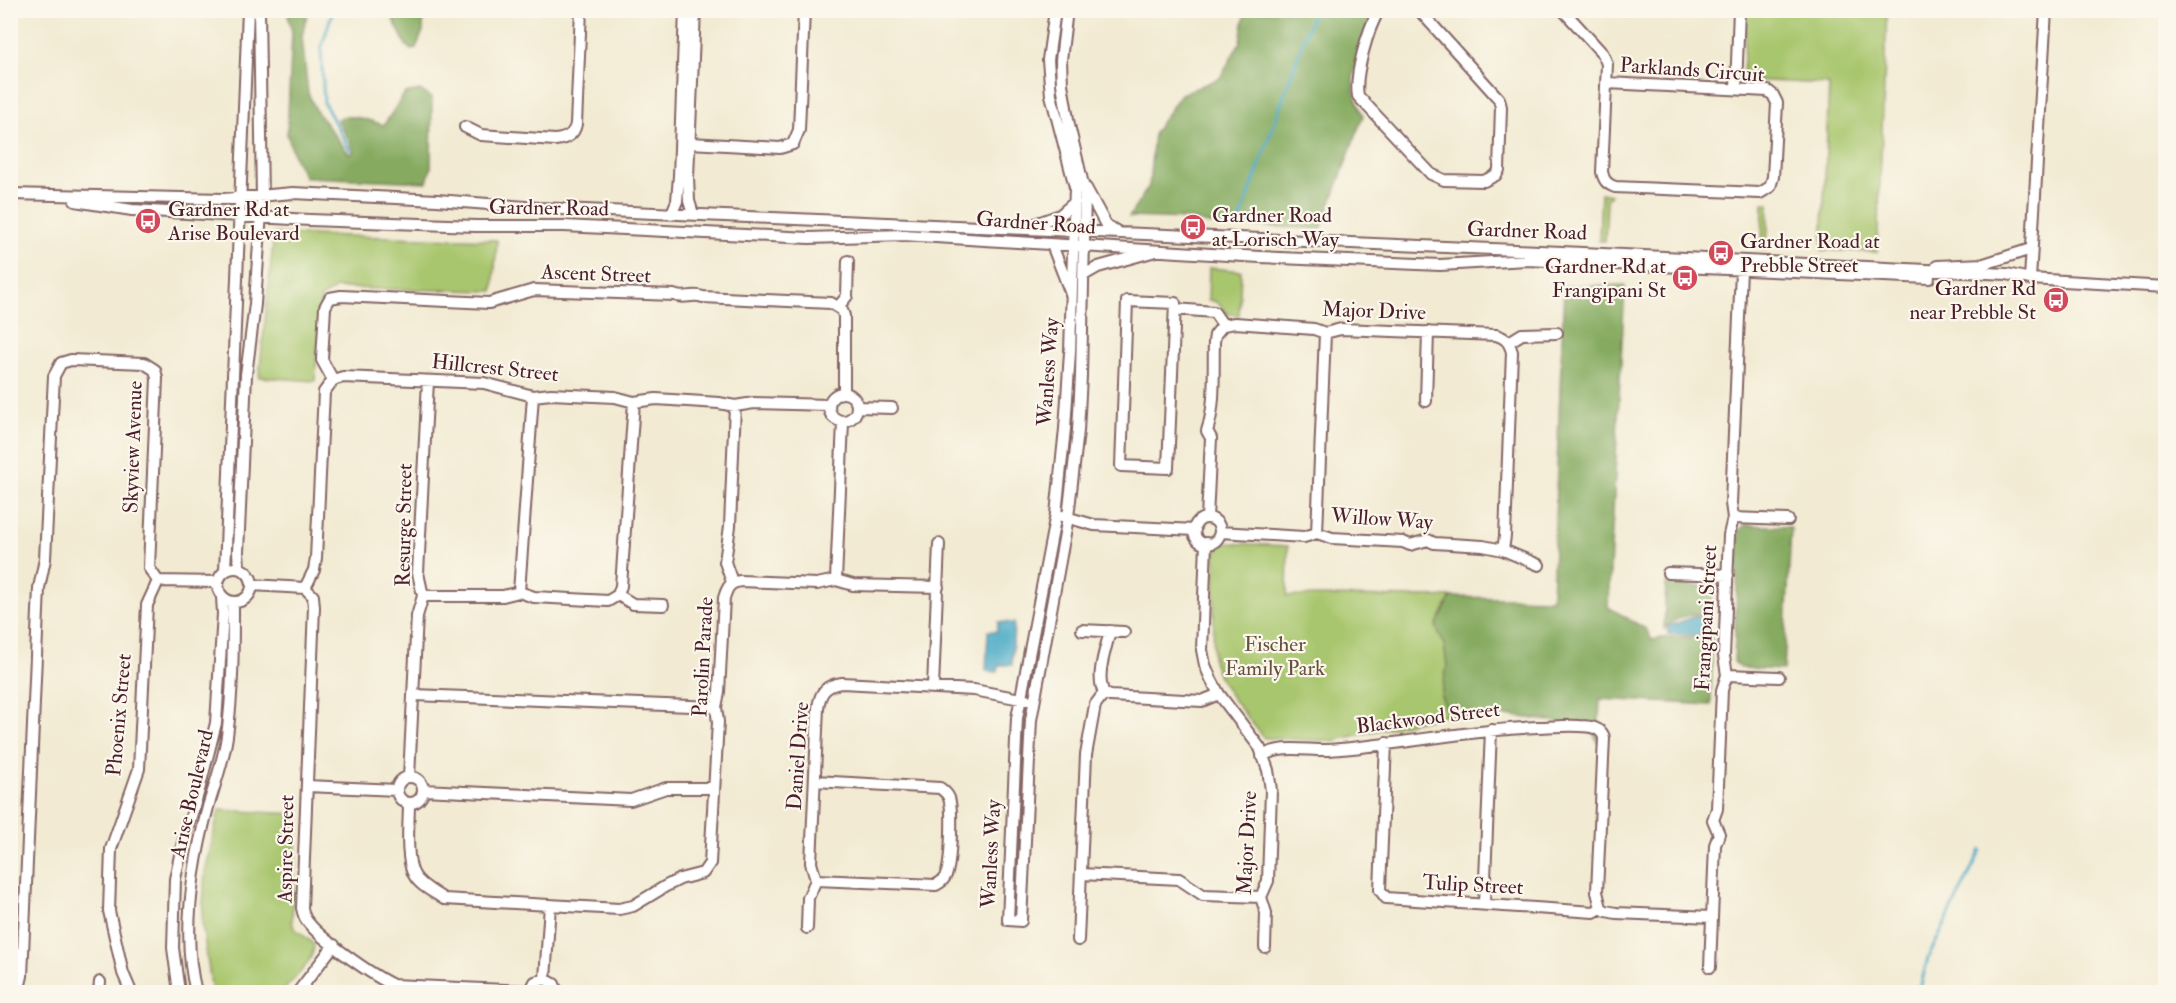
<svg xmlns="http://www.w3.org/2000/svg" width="2176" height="1003" viewBox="0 0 2176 1003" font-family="'IM FELL Double Pica',serif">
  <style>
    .green { fill: #a8c66d; stroke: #79724c; stroke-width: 1.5 }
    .forest { fill: #86ab60; stroke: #686546; stroke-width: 1.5 }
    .water { fill: #45a8c5; stroke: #486478; stroke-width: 1.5 }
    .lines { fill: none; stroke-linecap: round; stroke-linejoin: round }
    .stream { stroke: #45a8c5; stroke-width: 3 }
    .minor-casing { stroke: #856665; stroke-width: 14 }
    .minor { stroke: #fff; stroke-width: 10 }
    .labels { text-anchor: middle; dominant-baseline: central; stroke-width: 4.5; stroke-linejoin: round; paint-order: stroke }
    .street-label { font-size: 21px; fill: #4a1f2b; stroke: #fbf7ec }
    .poi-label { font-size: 21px; fill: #4a1f2b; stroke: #fbf7ec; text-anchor: start }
    .park-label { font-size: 21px; fill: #66513f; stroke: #fbf7ec }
  </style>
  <rect width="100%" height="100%" fill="#fbf7ec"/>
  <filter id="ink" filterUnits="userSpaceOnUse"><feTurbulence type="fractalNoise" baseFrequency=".0167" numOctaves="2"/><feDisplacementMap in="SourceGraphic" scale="12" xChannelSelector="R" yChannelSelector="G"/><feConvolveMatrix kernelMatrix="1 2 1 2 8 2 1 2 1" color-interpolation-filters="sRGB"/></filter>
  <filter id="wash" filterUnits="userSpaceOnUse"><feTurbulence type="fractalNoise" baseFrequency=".008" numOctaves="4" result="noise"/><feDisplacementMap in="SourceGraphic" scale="24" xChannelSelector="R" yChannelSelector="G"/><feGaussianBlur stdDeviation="1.35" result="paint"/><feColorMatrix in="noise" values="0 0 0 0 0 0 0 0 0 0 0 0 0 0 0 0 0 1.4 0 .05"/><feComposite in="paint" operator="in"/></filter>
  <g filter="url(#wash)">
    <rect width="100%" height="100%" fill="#f2ead2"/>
    <path class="green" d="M1746 11H1887L1877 252 1822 250 1829 84 1747 80 1743 75Z
      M1601 193 1611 195 1607 200 1605 241H1599Z
      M1763 203H1769L1767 248H1762Z
      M274 234 497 240 493 291 336 288 321 298 315 381 259 377Z
      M1209 268 1241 271 1239 315 1227 314C1222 306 1218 301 1208 300Z
      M1227 543 1288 546 1287 596 1451 597 1436 626 1444 644 1447 666 1441 696 1449 714 1332 741 1264 738C1246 714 1221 690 1213 660L1215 554 1219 547Z
      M219 810 297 814 292 922 294 928 314 944C315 962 292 980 282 992H212L202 922 205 872Z"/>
    <path class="forest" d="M287 11H309L305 22 302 37 308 93 317 112 349 154 353 153V148L337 119C353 113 368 121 384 125L405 93 420 90 432 98 431 168 427 182 305 177 295 159 287 134 292 32Z
      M389 11H423V31L416 48 411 50 406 45Z
      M1245 11H1374C1366 27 1353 66 1353 84 1354 95 1359 106 1363 116L1321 229 1208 224 1191 219 1129 217 1149 186 1154 133 1181 94 1220 78 1240 42Z
      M1625 285 1608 607 1646 629 1652 640 1667 637H1712L1711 705 1600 699 1598 742 1589 726 1512 716 1464 717 1449 714 1441 696 1447 666 1444 644 1436 626 1451 597 1552 599 1564 286Z
      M1745 525 1791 527 1784 670 1741 668 1734 662 1739 531Z
      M1666 584 1713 587 1712 611 1710 615C1695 611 1674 618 1664 629Z"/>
    <path class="water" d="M1696 616 1706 617 1709 632 1698 635 1668 634 1667 627Z
      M998 622 1014 623 1012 665H999L998 672 986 671 988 631H997Z"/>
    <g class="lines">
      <path class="stream" d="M333 10 321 49 324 103 350 150
        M1239 223 1314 10
        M1919 992 1928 958 1981 850"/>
    </g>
  </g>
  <g filter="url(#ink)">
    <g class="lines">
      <g class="minor-casing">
        <path id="minor" d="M1055 10 1048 60 1051 95 1075 187 1070 352 1065 429 1056 514 1017 718 1008 920 1021 921 1031 720 1068 517 1078 431 1081 376 1085 193 1069 125 1062 84 1061 60 1067 10
          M1379 10C1368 28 1354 76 1358 96L1431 174 1444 180 1484 181 1496 175 1499 170 1501 107 1499 99 1419 10
          M1563 10 1603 54 1607 64 1602 172C1604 181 1607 184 1615 187L1760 193 1770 187 1773 177 1777 103 1773 95 1768 91 1607 83
          M1736 88 1739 10
          M465 127 481 135 555 140C566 139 574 135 576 124L581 10
          M690 143 780 148 793 144 799 130 804 10
          M1086 188 1106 225 1118 232
          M10 194 224 199 293 193 437 200 538 208 1562 252 2007 274 2030 279 2166 287
          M75 201 132 210 310 220 476 226H564L809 238 903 235 1260 257 1440 265 1527 260 1929 278
          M672 213 677 201 679 176 685 10
          M693 214 689 201 688 177 695 10
          M1029 226 1060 215 1075 202
          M1052 245 1071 294
          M1937 266 1984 264 2031 249
          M1084 275 1098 267 1152 252
          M2030 279 2046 10
          M1127 301 1175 303 1168 468 1121 466Z
          M839 306 847 296 848 261
          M1175 309 1214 312 1223 325
          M1509 342 1522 334 1557 333
          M333 380 322 360 325 307 330 298 341 296 489 303 534 290 674 295C685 300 691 293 703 297L831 303 842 310 844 316V393
          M829 407a14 14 0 1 1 28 0a14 14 0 1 1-28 0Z
          M1426 401 1428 332
          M858 407 892 408
          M1062 516 1094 525 1195 530
          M1207 518 1211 438 1207 431C1216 405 1213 370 1214 342L1215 335 1223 325 1235 323 1314 329 1325 333 1341 329 1496 335C1506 338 1509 342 1512 352L1505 536 1503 550
          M1733 518 1788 520
          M1194 531a13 13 0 1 1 26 0a13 13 0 1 1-26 0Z
          M1220 532 1304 537 1317 533 1332 538 1403 542 1410 545 1428 540 1434 543 1483 546 1503 550 1539 565
          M1317 533 1325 333
          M1206 543 1202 650 1205 665 1211 679 1219 694 1260 748 1268 770 1271 790 1268 881 1261 897 1266 913 1265 947
          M218 585a17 17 0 1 1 34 0a17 17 0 1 1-34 0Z
          M239 568 238 552 246 375 255 304 262 197 259 10
          M225 571 248 10
          M1668 573 1728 575
          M836 580 843 422
          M732 582 725 562 730 526 735 406
          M252 585 305 588 313 596 314 607 302 908C303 913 304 917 307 921 320 939 372 975 393 985L530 991
          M305 588 314 570 316 558 324 392 333 380 343 377 484 383 533 396 551 394 615 397 634 402 656 399 719 403 735 406 754 403 829 405
          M519 592 533 396
          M618 595 621 586 634 402
          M423 596H503L519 592 534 597 608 601 618 595 633 604 663 605
          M1082 630 1124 632
          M1110 631C1106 649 1095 676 1104 693L1110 696 1202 701 1219 694
          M1727 675 1779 677
          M933 687 939 544
          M414 695 716 707
          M1386 743 1380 890 1386 898 1594 912 1601 908 1606 911 1616 913 1712 917
          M1262 756C1283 744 1306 751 1329 750 1399 745 1468 730 1538 727 1551 727 1565 725 1579 726 1589 726 1602 727 1604 738L1597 892 1601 908
          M409 777 417 616 423 596 418 573 428 381
          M397 790a13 13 0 1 1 26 0a13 13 0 1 1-26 0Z
          M815 781 940 788C944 791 947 793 949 798 953 809 951 865 946 875 944 880 941 882 936 885L816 880
          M307 786 397 790
          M423 790 631 800 666 788H714
          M409 803C409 822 405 859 414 875 420 886 434 892 444 899L619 909 633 906 666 886 680 879 703 873 710 863 718 722 716 707 719 692 724 598C727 588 729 583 740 581L817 584 836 580 853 585 938 587
          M1081 874 1179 879 1203 895 1261 897
          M1484 904 1491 730
          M807 928 808 898 816 880 811 863 818 708C820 692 826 685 842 683L974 690 1026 700
          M1078 940 1086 755 1095 705 1104 693
          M1710 967 1715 845 1719 834 1713 820 1717 809 1722 690 1727 675 1724 656 1729 535 1733 518 1731 503 1741 270
          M545 979 550 905
          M16 992 19 988 22 976 39 588 45 559 54 376 61 363 71 360 144 363 155 370 157 378 149 568 158 581 218 582
          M99 992 100 982
          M131 992 123 973 109 911 111 849 139 769 147 605 158 581
          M179 992 173 948 175 879 182 846 199 790 216 723 223 614 222 597
          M196 992C181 934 193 864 208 807 215 784 224 759 227 736 233 692 233 647 233 603
          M298 992 334 945
          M530 992 535 982 545 979 554 984 557 992"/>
      </g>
      <use href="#minor" class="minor"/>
    </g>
  </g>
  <defs>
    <g id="bus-disc" transform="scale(1.35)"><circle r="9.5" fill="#d1495b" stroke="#fbf7ec"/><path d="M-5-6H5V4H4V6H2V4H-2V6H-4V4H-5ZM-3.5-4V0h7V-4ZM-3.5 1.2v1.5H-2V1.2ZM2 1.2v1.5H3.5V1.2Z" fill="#fff"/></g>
  </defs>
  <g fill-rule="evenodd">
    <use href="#bus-disc" x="148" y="221"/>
    <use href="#bus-disc" x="1193" y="227"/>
    <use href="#bus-disc" x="1721" y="253"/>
    <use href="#bus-disc" x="1685" y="278"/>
    <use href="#bus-disc" x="2056" y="300"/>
  </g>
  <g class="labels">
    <g class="street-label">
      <text transform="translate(1692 70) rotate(4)">Parklands Circuit</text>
      <text transform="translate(549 208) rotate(1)">Gardner Road</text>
      <text transform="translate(1036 223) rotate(4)">Gardner Road</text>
      <text transform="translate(1527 231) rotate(2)">Gardner Road</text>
      <text transform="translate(596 274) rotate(2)">Ascent Street</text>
      <text transform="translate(1374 311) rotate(2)">Major Drive</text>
      <text transform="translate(495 368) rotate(6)">Hillcrest Street</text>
      <text transform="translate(1048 372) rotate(-86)">Wanless Way</text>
      <text transform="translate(133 447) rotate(-88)">Skyview Avenue</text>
      <text transform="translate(1382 519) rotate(4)">Willow Way</text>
      <text transform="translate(404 525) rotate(-89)">Resurge Street</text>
      <text transform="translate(1706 618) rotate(-87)">Frangipani Street</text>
      <text transform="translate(703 657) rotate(-87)">Parolin Parade</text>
      <text transform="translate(119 715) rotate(-85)">Phoenix Street</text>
      <text transform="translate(1428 718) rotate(-7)">Blackwood Street</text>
      <text transform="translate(798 756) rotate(-86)">Daniel Drive</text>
      <text transform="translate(192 794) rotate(-77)">Arise Boulevard</text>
      <text transform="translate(1247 843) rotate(-87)">Major Drive</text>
      <text transform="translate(286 849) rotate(-89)">Aspire Street</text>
      <text transform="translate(991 854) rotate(-87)">Wanless Way</text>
      <text transform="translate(1473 885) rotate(3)">Tulip Street</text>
    </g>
    <g class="poi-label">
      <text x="168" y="209">Gardner Rd at<tspan x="168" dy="24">Arise Boulevard</tspan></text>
      <text x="1212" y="215">Gardner Road<tspan x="1212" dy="24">at Lorisch Way</tspan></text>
      <text x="1740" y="241">Gardner Road at<tspan x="1740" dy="24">Prebble Street</tspan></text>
      <text x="1666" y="266" text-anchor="end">Gardner Rd at<tspan x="1666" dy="24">Frangipani St</tspan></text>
      <text x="2036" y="288" text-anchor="end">Gardner Rd<tspan x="2036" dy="24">near Prebble St</tspan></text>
    </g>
    <g class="park-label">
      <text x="1275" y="644">Fischer<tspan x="1275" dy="24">Family Park</tspan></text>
    </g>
  </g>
  <rect width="2176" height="1003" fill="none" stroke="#fbf7ec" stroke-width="36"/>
</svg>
